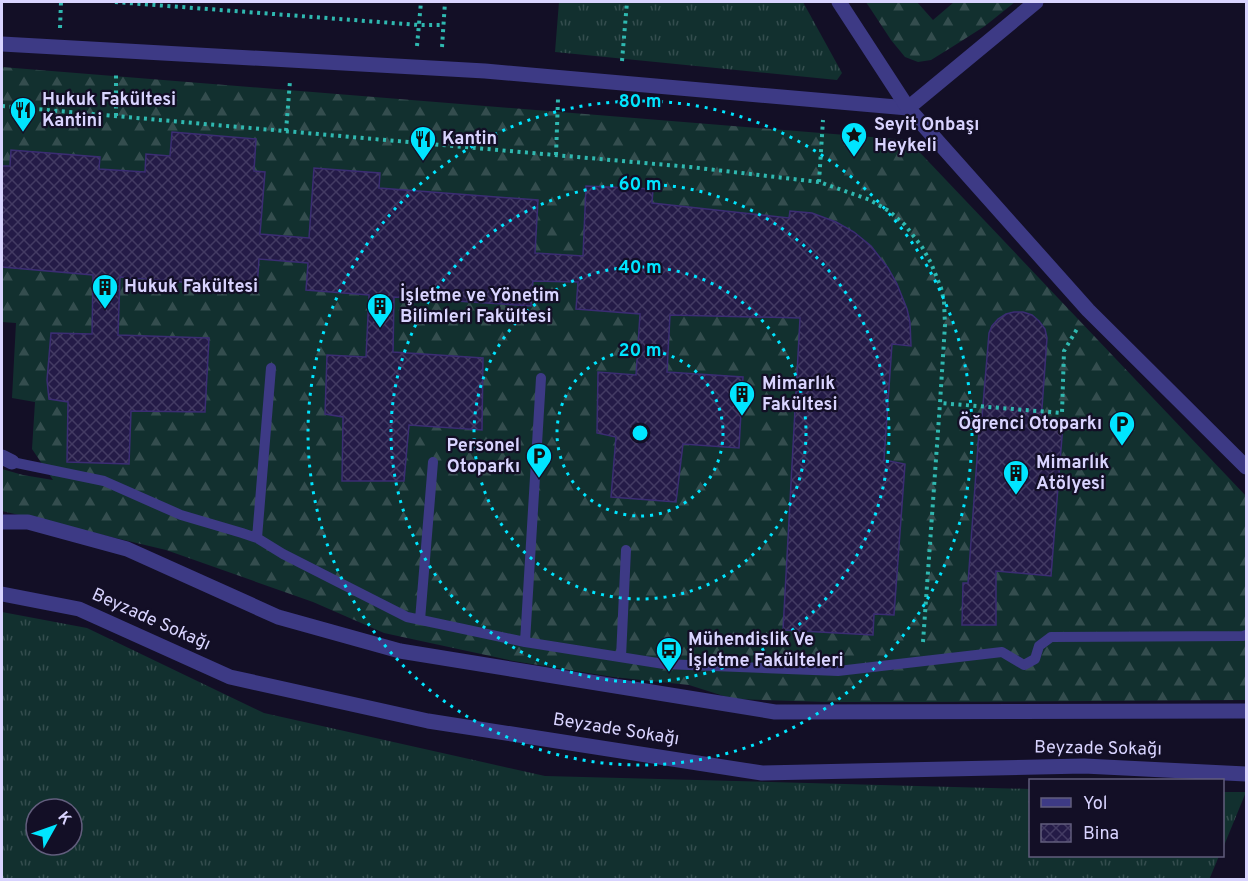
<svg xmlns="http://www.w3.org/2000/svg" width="1248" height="881" viewBox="0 0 1248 881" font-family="Overpass,sans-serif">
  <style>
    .grass { fill: url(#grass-tufts); fill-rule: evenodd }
    .forest { fill: url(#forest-firs) }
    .building { fill: url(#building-cross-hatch); stroke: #3b2d73; stroke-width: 1.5 }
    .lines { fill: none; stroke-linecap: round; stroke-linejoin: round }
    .path { stroke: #2fb8b0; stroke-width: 4; stroke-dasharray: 3 4.5; stroke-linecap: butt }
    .service { stroke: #3d3a85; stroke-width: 10 }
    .pedestrian { stroke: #3d3a85; stroke-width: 15 }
    .minor { stroke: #3d3a85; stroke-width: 15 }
    .ring { fill: none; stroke: #00e5ff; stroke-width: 3; stroke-dasharray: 3 6 }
    .labels { text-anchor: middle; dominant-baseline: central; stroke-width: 4.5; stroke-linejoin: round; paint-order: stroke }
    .poi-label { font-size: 18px; font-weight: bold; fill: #d9d4ff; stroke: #130f26; text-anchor: start }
    .street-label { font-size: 18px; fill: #d9d4ff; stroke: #130f26 }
    .centre { fill: #00e5ff; stroke: #130f26; stroke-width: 3 }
    .ring-label { font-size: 18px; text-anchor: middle; font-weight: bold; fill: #00e5ff; stroke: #130f26; stroke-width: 4.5; stroke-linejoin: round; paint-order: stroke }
  </style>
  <defs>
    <pattern id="grass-tufts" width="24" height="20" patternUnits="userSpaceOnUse" patternTransform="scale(1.5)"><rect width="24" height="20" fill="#12302f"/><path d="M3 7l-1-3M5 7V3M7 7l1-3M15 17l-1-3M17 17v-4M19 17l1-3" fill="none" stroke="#344d4e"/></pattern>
    <pattern id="forest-firs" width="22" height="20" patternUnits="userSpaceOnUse" patternTransform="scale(1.5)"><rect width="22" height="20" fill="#12302f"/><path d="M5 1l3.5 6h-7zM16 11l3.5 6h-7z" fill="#344d4e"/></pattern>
    <pattern id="building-cross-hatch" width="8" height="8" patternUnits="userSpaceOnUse" patternTransform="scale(1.5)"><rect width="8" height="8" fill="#241b47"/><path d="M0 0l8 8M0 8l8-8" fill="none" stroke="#433b63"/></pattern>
  </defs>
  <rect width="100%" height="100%" fill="#130f26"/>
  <path class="grass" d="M559 2H803L842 73 837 80 555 52Z
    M2 612 87 628 264 713 545 776 1030 789V856H1219L1209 880 2 879ZM36 809H72V845H36Z
    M1223 792H1246L1223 848 1222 792Z"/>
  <path class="forest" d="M866 2H917L933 20 954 2H1015L985 26 952 47 931 60 918 62 905 57 891 40Z
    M2 67 908 140 1246 496V700L921 702H827L733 699 689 685 613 677 513 661 384 633 313 602 166 550 2 511V469L23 475 53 480 32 449 35 402 12 398 16 323 2 322Z"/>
  <path class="building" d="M172 132 256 139 254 171 265 172 260 234 309 238 314 168 380 173 379 188 538 200 535 253 583 256 586 186 653 189 652 203 789 218 790 211 812 213 836 222 854 232 871 246 888 268 897 284 907 309 910 322 911 346 892 344 884 460 905 464 894 615 874 614 873 635 783 630 800 318 670 315 667 372 743 377 739 448 683 444 676 502 611 497 616 437 597 433 598 372 636 375 640 314 576 309 578 282 533 281 531 306 394 297 393 352 483 358 482 430 409 425 404 481H342L343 417 325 414 327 355 366 357 369 295 306 290 308 263 259 259 257 288 120 277 118 335 209 338 205 412 131 411 129 464 67 462 68 402 49 399 47 380 51 333 92 334 93 275 2 267V166H10L11 150 100 157 99 169 145 172 146 154 170 156Z
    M1014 312H1023L1032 315 1039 321 1045 329 1047 338 1041 422 1063 424 1051 576 996 571V625H962L963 583H968L980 417H982L989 333 992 326 998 319 1006 314Z"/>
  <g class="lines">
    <path class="path" d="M115 2 419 25H444
      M60 28 61 2
      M417 46 421 2
      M442 47 445 2
      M622 61 627 2
      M2 106 690 167 819 182 870 200 889 211 905 225 922 247 931 263 941 288 944 301 945 325 940 403 1062 413 1064 351 1077 329
      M116 116V71
      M286 131 290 81
      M556 155 558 99
      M819 182 823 120
      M923 642 940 403"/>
    <path class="service" d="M12 462 104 481 181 515 242 533 257 538 283 554 407 617 525 642 664 664 838 671 1002 652 1024 665 1035 659 1039 646 1051 637 1243 636 1246 635
      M257 538 271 368
      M420 620 433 462
      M525 642 541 378
      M621 657 626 550"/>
    <path class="pedestrian" d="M2 44 485 71 908 108"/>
    <path class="minor" d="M839 2 908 108 1088 310 1246 467
      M908 108 1036 2
      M2 457 12 462
      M2 522H28L127 549 278 617 400 651 775 712 1246 711
      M2 594 79 609 230 677 428 721 762 773 1084 766 1246 774"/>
  </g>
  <g class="ring">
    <circle cx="640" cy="433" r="83"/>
    <circle cx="640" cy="433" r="166"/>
    <circle cx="640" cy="433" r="249"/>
    <circle cx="640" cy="433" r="332"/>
  </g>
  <defs>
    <g id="restaurant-pin" transform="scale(1.35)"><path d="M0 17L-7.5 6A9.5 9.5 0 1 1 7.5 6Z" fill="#00e5ff" stroke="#130f26"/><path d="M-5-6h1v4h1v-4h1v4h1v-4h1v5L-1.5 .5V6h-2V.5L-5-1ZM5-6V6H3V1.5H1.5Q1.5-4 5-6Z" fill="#111"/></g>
    <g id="sight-pin" transform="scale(1.35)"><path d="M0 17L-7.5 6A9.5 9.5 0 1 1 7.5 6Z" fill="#00e5ff" stroke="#130f26"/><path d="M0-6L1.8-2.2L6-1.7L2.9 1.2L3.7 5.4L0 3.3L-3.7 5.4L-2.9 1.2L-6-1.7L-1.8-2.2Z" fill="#111"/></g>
    <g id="building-pin" transform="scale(1.35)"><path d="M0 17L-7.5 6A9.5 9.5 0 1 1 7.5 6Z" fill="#00e5ff" stroke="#130f26"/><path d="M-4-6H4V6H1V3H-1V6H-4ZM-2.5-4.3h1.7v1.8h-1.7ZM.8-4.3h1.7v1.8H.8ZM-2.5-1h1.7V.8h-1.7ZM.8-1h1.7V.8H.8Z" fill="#111"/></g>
    <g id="parking-pin" transform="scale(1.35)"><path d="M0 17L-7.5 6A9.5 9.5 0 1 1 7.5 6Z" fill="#00e5ff" stroke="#130f26"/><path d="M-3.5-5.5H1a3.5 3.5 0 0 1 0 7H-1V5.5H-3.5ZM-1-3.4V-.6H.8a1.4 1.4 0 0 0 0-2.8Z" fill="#111"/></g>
    <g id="bus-pin" transform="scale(1.35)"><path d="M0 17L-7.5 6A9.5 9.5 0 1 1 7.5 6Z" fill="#00e5ff" stroke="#130f26"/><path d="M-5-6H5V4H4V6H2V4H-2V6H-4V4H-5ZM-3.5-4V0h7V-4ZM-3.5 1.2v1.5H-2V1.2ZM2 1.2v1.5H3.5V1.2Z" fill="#111"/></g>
  </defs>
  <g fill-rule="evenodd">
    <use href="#restaurant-pin" x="23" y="110"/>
    <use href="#sight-pin" x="854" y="135"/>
    <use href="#restaurant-pin" x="423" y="139"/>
    <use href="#building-pin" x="105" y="287"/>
    <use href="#building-pin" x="380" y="306"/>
    <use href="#building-pin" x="742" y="394"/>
    <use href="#parking-pin" x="1122" y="424"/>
    <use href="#parking-pin" x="539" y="456"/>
    <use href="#building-pin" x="1016" y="473"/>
    <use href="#bus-pin" x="669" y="650"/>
  </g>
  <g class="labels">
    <g class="poi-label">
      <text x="42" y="100">Hukuk Fakültesi<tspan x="42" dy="21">Kantini</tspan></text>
      <text x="874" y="125">Seyit Onbaşı<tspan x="874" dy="21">Heykeli</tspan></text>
      <text x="442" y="139">Kantin</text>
      <text x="124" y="287">Hukuk Fakültesi</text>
      <text x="400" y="296">İşletme ve Yönetim<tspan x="400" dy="21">Bilimleri Fakültesi</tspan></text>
      <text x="762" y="384">Mimarlık<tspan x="762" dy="21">Fakültesi</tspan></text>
      <text x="1102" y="424" text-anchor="end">Öğrenci Otoparkı</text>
      <text x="520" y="446" text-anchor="end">Personel<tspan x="520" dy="21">Otoparkı</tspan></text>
      <text x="1036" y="463">Mimarlık<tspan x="1036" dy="21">Atölyesi</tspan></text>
      <text x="688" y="640">Mühendislik Ve<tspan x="688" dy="21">İşletme Fakülteleri</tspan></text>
    </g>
    <g class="street-label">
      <text transform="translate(151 620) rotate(24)">Beyzade Sokağı</text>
      <text transform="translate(616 730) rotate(9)">Beyzade Sokağı</text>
      <text transform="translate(1098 749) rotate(1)">Beyzade Sokağı</text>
    </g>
  </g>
  <circle cx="640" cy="433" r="9" class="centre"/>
  <g class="ring-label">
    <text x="640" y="107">80 m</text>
    <text x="640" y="190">60 m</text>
    <text x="640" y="273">40 m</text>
    <text x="640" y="356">20 m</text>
  </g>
  <rect width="1248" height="881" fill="none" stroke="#d9d4ff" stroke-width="6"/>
  <rect x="1029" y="779" width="195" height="78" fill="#130f26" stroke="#625e7d" stroke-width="1.5"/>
  <rect x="1041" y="798" width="30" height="9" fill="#3d3a85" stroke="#625e7d" stroke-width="1.5"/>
  <text x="1083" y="809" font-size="18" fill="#d9d4ff">Yol</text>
  <rect x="1041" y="824" width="30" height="18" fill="url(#building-cross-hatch)" stroke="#625e7d" stroke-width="1.5"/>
  <text x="1083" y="839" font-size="18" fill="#d9d4ff">Bina</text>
  <g transform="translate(54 827) rotate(50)"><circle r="28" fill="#130f26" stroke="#625e7d" stroke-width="1.5"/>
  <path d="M0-4.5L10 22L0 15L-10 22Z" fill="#00e5ff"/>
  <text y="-9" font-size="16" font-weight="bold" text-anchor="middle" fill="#d9d4ff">K</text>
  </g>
</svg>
